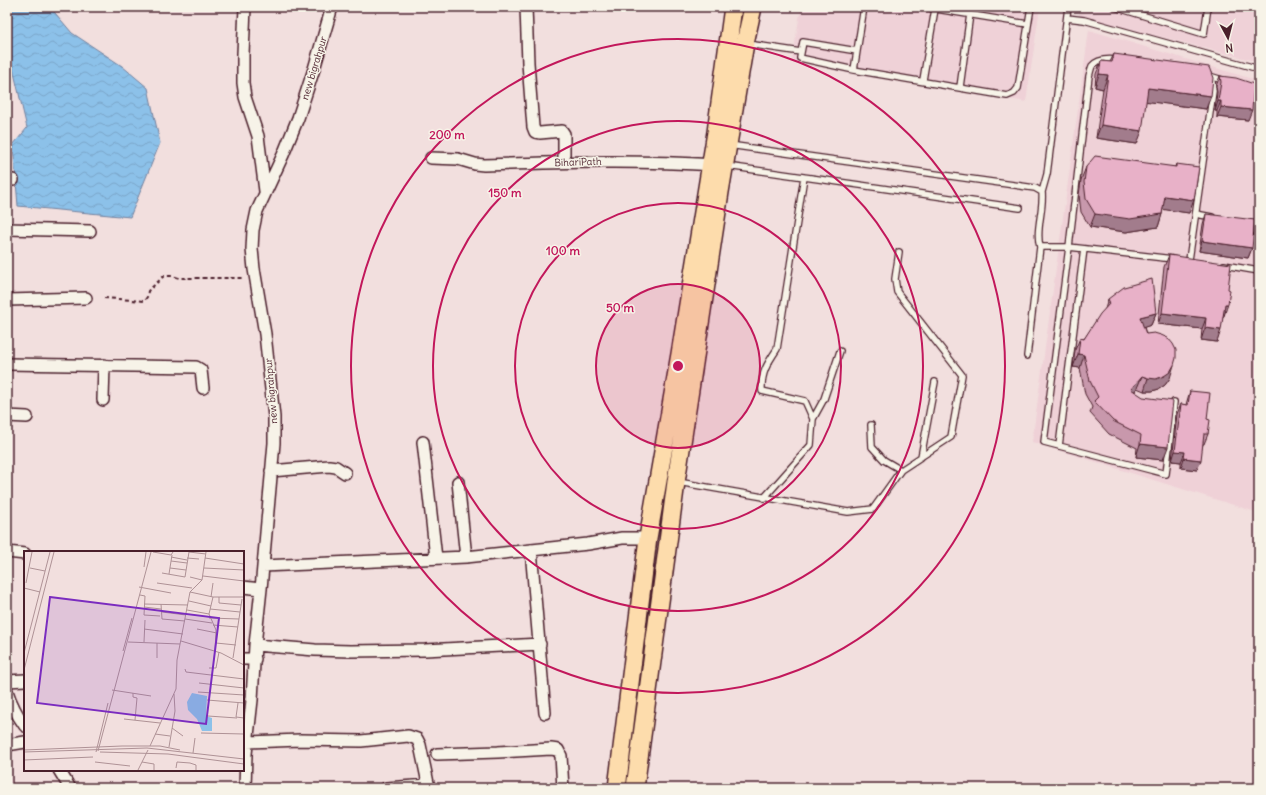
<svg xmlns="http://www.w3.org/2000/svg" width="1266" height="795" viewBox="0 0 1266 795" font-family="Delius,sans-serif">
  <style>
    .built { fill: #efd1d7 }
    .water { fill: url(#water-waves); stroke: #72809d }
    .lines { fill: none; stroke-linecap: round; stroke-linejoin: round }
    .lane-casing { stroke: #4a1f2b; stroke-width: 8 }
    .street-casing { stroke: #4a1f2b; stroke-width: 14 }
    .primary-casing { stroke: #4a1f2b; stroke-width: 20 }
    .path { stroke: #4a1f2b; stroke-width: 2; stroke-dasharray: 4 3; stroke-linecap: butt }
    .lane { stroke: #f7f3e8; stroke-width: 5.5 }
    .street { stroke: #f7f3e8; stroke-width: 11 }
    .primary { stroke: #fddcac; stroke-width: 17 }
    .wall { fill: #c898ac; stroke: #4a1f2b }
    .shaded-wall { fill: #a27c8c; stroke: #4a1f2b }
    .building { fill: #e8b1c8; stroke: #4a1f2b }
    .ring { fill: none; stroke: #c2185b; stroke-width: 2 }
    .labels { text-anchor: middle; dominant-baseline: central; stroke-width: 3; stroke-linejoin: round; paint-order: stroke }
    .street-label { font-size: 10px; fill: #4a1f2b; stroke: #f7f3e8 }
    .inset-road { fill: none; stroke: #af9296; stroke-width: 1 }
    .view { fill: #7b2cbf; fill-opacity: 0.15; stroke: #7b2cbf; stroke-width: 2 }
    .inset-edge { fill: none; stroke: #4a1f2b; stroke-width: 2 }
    .centre { fill: #c2185b; stroke: #f7f3e8; stroke-width: 2 }
    .ring-label { font-size: 12px; text-anchor: middle; font-weight: bold; fill: #c2185b; stroke: #f7f3e8; stroke-width: 3; stroke-linejoin: round; paint-order: stroke }
  </style>
  <defs>
    <pattern id="water-waves" width="16" height="10" patternUnits="userSpaceOnUse"><rect width="16" height="10" fill="#8cc1e9"/><path d="M0 5q4-4 8 0t8 0" fill="none" stroke="#7aa5c8"/></pattern>
  </defs>
  <rect width="100%" height="100%" fill="#f2dfde"/>
  <filter id="ink" filterUnits="userSpaceOnUse"><feTurbulence type="fractalNoise" baseFrequency=".025" numOctaves="2"/><feDisplacementMap in="SourceGraphic" scale="8" xChannelSelector="R" yChannelSelector="G"/><feConvolveMatrix kernelMatrix="1 2 1 2 8 2 1 2 1" color-interpolation-filters="sRGB"/></filter>
  <g filter="url(#ink)">
    <path class="built" d="M801 7H1040L1026 102 792 61Z
      M1080 7H1259V62L1079 16Z
      M1089 30 1259 81V513L1032 442Z"/>
    <path class="water" d="M7 7H50L72 33 122 66 148 88 160 143 130 217 18 206 13 145 27 128 11 60 7 59Z"/>
    <g class="lines">
      <g class="lane-casing">
        <path id="lane" d="M924 7 1028 24
          M1115 7 1204 34 1208 7
          M1067 18 1084 20 1259 69
          M748 44 801 52
          M857 51 803 42 800 58 854 70 1007 96 1014 93 1018 88 1031 7
          M1118 60C1110 59 1098 58 1092 66 1091 68 1090 73 1089 76L1069 247 1044 442 1166 474 1174 402
          M854 70 864 7
          M1206 75 1226 81
          M923 80 935 9
          M960 87 970 14
          M1248 88 1259 92
          M729 145 1035 188 1042 192C1044 210 1035 230 1040 247H1069L1173 259
          M727 166 1020 208
          M804 177 777 349C767 364 761 373 762 391L805 401 813 419
          M1042 192 1047 174 1068 7
          M1196 214 1212 217
          M1247 223 1259 225
          M1189 260 1213 91 1212 82 1210 79
          M1224 265 1259 271
          M1027 356 1040 247
          M871 425 872 447 884 460 901 470
          M1059 446 1084 249
          M921 457 935 382
          M678 482 848 512 873 509 901 470 951 437 962 375 897 292 895 279 899 252
          M764 498 811 445 813 419 824 399 840 351"/>
      </g>
      <g class="street-casing">
        <path id="street" d="M245 7 243 54V83L245 97 258 136 265 191
          M526 7 528 63 533 127 535 132 540 133 562 131 564 134V162
          M431 158 458 159 475 164 484 165C562 162 638 160 716 165
          M7 180H13
          M7 229 90 231
          M7 300 86 298
          M7 364 196 367 201 370 203 388
          M103 400 104 365
          M7 416 27 417
          M423 442 436 558
          M271 471 329 466 336 467 345 473
          M458 482 466 557
          M531 550 545 713
          M7 552 25 554
          M263 566 466 557 588 544 622 538H648
          M243 587 261 589
          M255 645 315 650 350 651 425 650 540 644
          M243 659H255
          M7 681 25 680
          M7 691C11 704 17 715 25 726
          M247 742 300 740 361 741 408 736 417 739 420 745 429 788
          M7 745 25 742
          M437 754 498 752 551 749 558 750 561 756 563 788
          M59 770 70 788
          M245 788 246 754 252 700 255 645 261 589 274 443V417L265 334 254 269 252 249 253 230 257 211 283 155 298 118 314 69 332 7
          M386 788 429 785"/>
      </g>
      <g class="primary-casing">
        <path id="primary" d="M617 788 648 538 680 354 716 132 733 7
          M635 788 676 482 720 192 745 43 753 7"/>
      </g>
      <path class="path" d="M104 298 144 301 147 297 148 291 164 276H173L179 278H244"/>
      <use href="#lane" class="lane"/>
      <use href="#street" class="street"/>
      <use href="#primary" class="primary"/>
    </g>
    <path class="wall" d="M1114 54 1206 109 1146 101 1137 144 1096 138 1103 89 1095 87 1096 74 1101 61 1110 62Z
      M1220 76 1248 120 1217 117V111H1215L1217 92 1216 86Z
      M1176 164 1189 213 1163 209 1162 214 1158 227 1126 232 1090 227 1081 212 1079 195 1081 180 1086 167H1175Z
      M1206 214 1252 248 1248 258 1199 251 1203 224Z
      M1169 255 1224 316H1223L1217 342 1201 340 1202 329 1158 324 1164 267Z
      M1108 299 1156 313 1151 325 1144 327 1146 334 1170 378 1165 385 1159 389 1152 391H1144L1137 388 1135 391 1163 460 1136 457 1137 448 1109 434 1090 413 1092 407 1085 394 1080 368 1073 367 1075 350 1080 338 1084 339 1105 309Z
      M1190 391 1207 419 1208 434 1204 444H1203L1197 470 1181 468V462L1172 461 1177 414 1181 404 1186 405 1187 401Z"/>
    <path class="shaded-wall" d="M1099 74 1108 75 1103 89 1095 87Z
      M1148 88 1211 96 1206 109 1143 101Z
      M1218 101H1221L1217 111H1215Z
      M1221 107 1252 110 1248 120 1217 117Z
      M1101 125 1142 131 1137 144 1096 138Z
      M1165 196 1194 200 1189 213 1160 209Z
      M1095 214H1162L1158 227 1126 232 1090 227Z
      M1202 241 1252 248 1248 258 1199 251Z
      M1225 304H1228L1224 316H1220Z
      M1156 313 1151 325 1136 330 1140 317Z
      M1162 313 1206 318 1202 329 1158 324Z
      M1205 328 1221 330 1217 342 1201 340Z
      M1078 354 1084 355 1080 368 1073 367Z
      M1174 365 1170 378 1165 385 1159 389 1152 391H1144L1148 378Z
      M1142 376 1137 388 1126 402 1131 389Z
      M1140 444 1168 447 1163 460 1136 457Z
      M1175 451 1185 452 1181 462 1172 461Z
      M1184 458 1201 460 1197 470 1181 468Z"/>
    <path class="building" d="M1114 54 1209 67 1213 78 1211 96 1148 88 1142 131 1101 125 1108 75 1099 74 1101 61 1112 62Z
      M1220 76 1236 78 1254 84 1252 110 1221 107V101H1218L1221 82Z
      M1095 156 1176 167V164L1199 167 1194 200 1165 196 1162 214 1130 219 1095 214 1086 199 1084 182 1086 167Z
      M1206 214 1255 220 1252 248 1202 241Z
      M1169 255 1231 264 1228 289 1230 290 1228 304H1225L1221 330 1205 328 1206 318 1162 313Z
      M1152 279 1156 313 1140 317 1146 334 1154 333 1161 335 1168 338 1173 344 1176 350V358L1174 365 1170 372 1164 376 1156 379 1148 378 1142 376 1131 389 1143 397 1173 401 1168 447 1140 444 1141 435 1113 421 1094 401 1098 397 1090 381 1084 355 1078 354 1080 338 1084 339 1100 314 1110 303 1108 299 1124 287Z
      M1190 391 1210 393 1207 419 1210 420 1208 434H1204L1201 460 1184 458 1185 452 1175 451 1181 404 1188 405Z"/>
  </g>
  <circle cx="678" cy="366" r="82" fill="#c2185b" fill-opacity=".12"/>
  <g class="ring">
    <circle cx="678" cy="366" r="82"/>
    <circle cx="678" cy="366" r="163"/>
    <circle cx="678" cy="366" r="245"/>
    <circle cx="678" cy="366" r="327"/>
  </g>
  <g class="labels">
    <g class="street-label">
      <text transform="translate(314 68) rotate(-73)">new bigrahpur</text>
      <text transform="translate(578 162) rotate(-2)">BihariPath</text>
      <text transform="translate(271 391) rotate(-95)">new bigrahpur</text>
    </g>
  </g>
  <g transform="translate(24 551)">
    <rect width="220" height="220" fill="#f2dfde"/>
    <path d="M168 142 183 145 182 165 188 167V180H178L173 168 164 159 163 151Z" fill="#8cc1e9"/>
    <path class="inset-road" d="M129 1 147 4 149 1M165 1 182 3M147 6 163 9M163 7 175 8M181 7 220 13M147 10 163 12M120 16 122 1M6 17 21 20M146 17 162 19M180 17 220 19M138 22 161 26 165 1M145 23 148 4M179 25 220 30M166 26 178 29M2 32 8 1M133 32 168 37M115 36 147 42M0 37 16 41M166 41 189 46H220M116 44 121 45 120 64 136 65M187 46 189 32M189 46 185 63 192 79 191 100M195 46V52L217 54M165 50 187 55M120 53 164 54M137 53 138 68 161 70M120 56 137 58M186 58 216 61M163 59 185 63M138 61 162 64M185 67 215 68M161 68 188 72M189 74 214 76M120 78 159 83M173 78 193 82M157 90 197 102 220 114M104 91 156 93M120 91 121 69M192 92 212 94M99 100 108 67M0 102 26 1M133 107V92M209 107 218 48M185 117H192L195 101M161 118 162 121 220 128M0 119 30 1M175 132 220 137M88 139 127 145M174 141 220 144M109 142V146L113 147 111 169M183 149 220 152M214 152 212 166 220 167M184 165 213 167M100 168 136 172M148 177 159 185M177 182 220 183M131 183 146 185M126 195 152 138 153 109 166 41 178 29 182 1M145 196 151 160 150 143M0 199 98 195H136L156 199M74 200 127 1M0 201 123 197 220 208M72 201 84 152M76 201 144 203 220 213M169 202 171 187M0 209 69 206M71 211 106 215M118 211 130 213V219M152 217 153 211 166 212 172 214V219M114 219 124 199"/>
    <path class="view" d="M26 46 195 67 182 173 13 152Z"/>
    <rect width="220" height="220" class="inset-edge"/>
  </g>
  <circle cx="678" cy="366" r="6" class="centre"/>
  <g class="ring-label">
    <text x="447" y="139">200 m</text>
    <text x="505" y="197">150 m</text>
    <text x="563" y="255">100 m</text>
    <text x="620" y="312">50 m</text>
  </g>
  <rect width="1266" height="795" fill="none" stroke="#f7f3e8" stroke-width="24"/>
  <rect x="12" y="12" width="1242" height="771" fill="none" stroke="#4a1f2b" stroke-width="1.5" filter="url(#ink)"/>
  <g transform="translate(1228 38) rotate(173)" stroke="#f7f3e8" stroke-width="3" paint-order="stroke">
  <path d="M0-3L7 15L0 10L-7 15Z" fill="#4a1f2b"/>
  <text y="-6" font-size="11" font-weight="bold" text-anchor="middle" fill="#4a1f2b">N</text>
  </g>
</svg>
